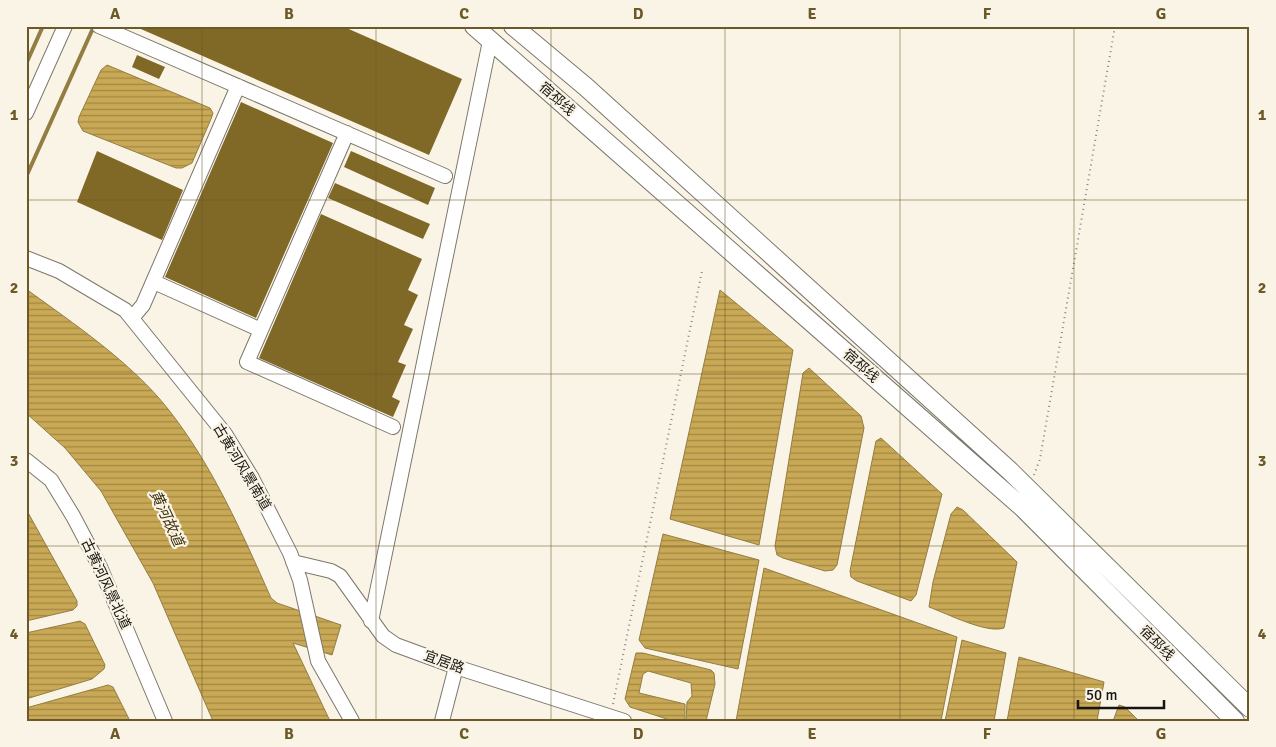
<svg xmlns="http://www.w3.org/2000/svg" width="1276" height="747" viewBox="0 0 1276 747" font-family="Signika,'Noto Sans SC',sans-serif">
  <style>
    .water { fill: url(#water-rules); stroke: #947d41 }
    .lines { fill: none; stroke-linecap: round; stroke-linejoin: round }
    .stream { stroke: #947d41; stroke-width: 4 }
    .building { fill: #806827 }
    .minor-casing { stroke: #7c776c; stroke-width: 16 }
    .major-casing { stroke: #7c776c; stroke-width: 20 }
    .path { stroke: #87847b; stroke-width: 2; stroke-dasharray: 1 4; stroke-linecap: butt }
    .minor { stroke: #fff; stroke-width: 14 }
    .major { stroke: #fff; stroke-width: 18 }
    .grid { fill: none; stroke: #6c5928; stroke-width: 1; stroke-opacity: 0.55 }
    .labels { text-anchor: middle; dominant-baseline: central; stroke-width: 4.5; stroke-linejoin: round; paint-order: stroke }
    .street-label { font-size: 14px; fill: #171511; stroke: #f9f4e6 }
    .water-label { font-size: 15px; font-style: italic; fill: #3f310c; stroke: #f9f4e6 }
    .neatline { fill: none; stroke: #6c5928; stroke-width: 2 }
    .grid-label { font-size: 16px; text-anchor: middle; font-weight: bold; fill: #6c5928 }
  </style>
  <defs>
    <pattern id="water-rules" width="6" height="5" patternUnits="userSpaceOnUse" patternTransform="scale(1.25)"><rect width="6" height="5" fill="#c9a955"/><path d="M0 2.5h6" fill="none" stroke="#a28845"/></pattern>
  </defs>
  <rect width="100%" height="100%" fill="#f9f4e6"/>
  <path class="water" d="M107 65 210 108 213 113 211 119 192 163 182 168H176L83 131 78 122 79 117 101 70Z
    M26 289C73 323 132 363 168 409 213 466 242 533 271 598L277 603 341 625 332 655 293 643 330 721H213L153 583 101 491 65 448 26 413Z
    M720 290 793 350 759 545 670 519Z
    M809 368 861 416 864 428 837 565 833 570 825 571 783 558 777 555 775 546 803 373Z
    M881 438 942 494 916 595 911 601 857 581 851 577 850 571 876 441Z
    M957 507 963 510 1017 562 1004 628C987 634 948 614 929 607L933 582 951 514Z
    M26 509 77 601V606L73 610 26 621Z
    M663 534 759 560 738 669 645 648 639 640Z
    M764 568 957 637 941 721H736Z
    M80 621 85 624 105 665 104 669 92 679 26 699V633Z
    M962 640 1006 653 994 721H945Z
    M636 653H643L711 670 714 673 715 684 706 721H686L687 702 692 696 691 683 648 671 643 674 639 693 685 704V721H673L630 707 625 699Z
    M1019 657 1104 682 1097 721H1007Z
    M108 685 113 687 130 721H26V708Z
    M1119 705 1125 707 1139 721H1113Z"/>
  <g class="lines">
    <path class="stream" d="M26 64 43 26
      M26 177 94 26"/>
  </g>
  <path class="building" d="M134 26H342L462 79 429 155Z
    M137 55 165 67 159 79 132 67Z
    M241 102 333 143 256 318 165 277Z
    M97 151 183 190 162 240 77 202Z
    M351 151 435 188 428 205 344 167Z
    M335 183 430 224 423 239 328 198Z
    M321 214 422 259 408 290 418 295 404 325 413 329 398 362 406 365 392 397 400 401 393 417 259 358Z"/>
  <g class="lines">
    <g class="minor-casing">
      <path id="minor" d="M99 26 445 176
        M26 113 65 26
        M347 133 247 362 393 427
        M26 258 59 271 125 310 225 434 252 478 290 553 300 580 318 661 352 721
        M154 282 261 330
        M132 318 143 305 238 86
        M26 460 51 480 73 516 100 567 165 721
        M293 562 331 571 340 576 383 636 396 645 456 667 624 721
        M371 621 490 41
        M442 721 456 667"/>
    </g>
    <g class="major-casing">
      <path id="major" d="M474 26 1023 508 1235 721
        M513 26 586 87 1010 471 1250 708"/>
    </g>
    <path class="path" d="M1034 475 1040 459 1115 26
      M613 704 702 271"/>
    <use href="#minor" class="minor"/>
    <use href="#major" class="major"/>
  </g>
  <path class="grid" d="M202 26V721M376 26V721M551 26V721M725 26V721M900 26V721M1074 26V721M26 200H1250M26 374H1250M26 546H1250"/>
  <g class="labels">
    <g class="street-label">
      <text transform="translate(557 99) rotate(41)">宿邳线</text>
      <text transform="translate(861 366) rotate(41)">宿邳线</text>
      <text transform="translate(242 467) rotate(59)">古黄河风景南道</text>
      <text transform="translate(106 584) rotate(65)">古黄河风景北道</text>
      <text transform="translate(1157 643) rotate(45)">宿邳线</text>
      <text transform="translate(444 662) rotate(20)">宜居路</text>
    </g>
    <g class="water-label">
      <text transform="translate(167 518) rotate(65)">黄河故道</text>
    </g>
  </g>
  <rect width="1276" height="747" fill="none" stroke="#f9f4e6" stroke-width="55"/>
  <path d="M1078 700v8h86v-8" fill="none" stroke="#171511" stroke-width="2.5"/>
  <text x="1086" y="700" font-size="15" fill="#171511" stroke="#f9f4e6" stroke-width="4" paint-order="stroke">50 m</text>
  <rect x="28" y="28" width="1220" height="692" class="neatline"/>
  <g class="grid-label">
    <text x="115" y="19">A</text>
    <text x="289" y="19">B</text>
    <text x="464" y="19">C</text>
    <text x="638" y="19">D</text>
    <text x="812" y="19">E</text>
    <text x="987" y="19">F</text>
    <text x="1161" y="19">G</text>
    <text x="14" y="120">1</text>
    <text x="1262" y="120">1</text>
    <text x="14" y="293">2</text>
    <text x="1262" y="293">2</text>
    <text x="14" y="466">3</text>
    <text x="1262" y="466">3</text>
    <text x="14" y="639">4</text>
    <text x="1262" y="639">4</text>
    <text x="115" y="739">A</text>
    <text x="289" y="739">B</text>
    <text x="464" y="739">C</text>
    <text x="638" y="739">D</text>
    <text x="812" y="739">E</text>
    <text x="987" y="739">F</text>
    <text x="1161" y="739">G</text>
  </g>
</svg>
